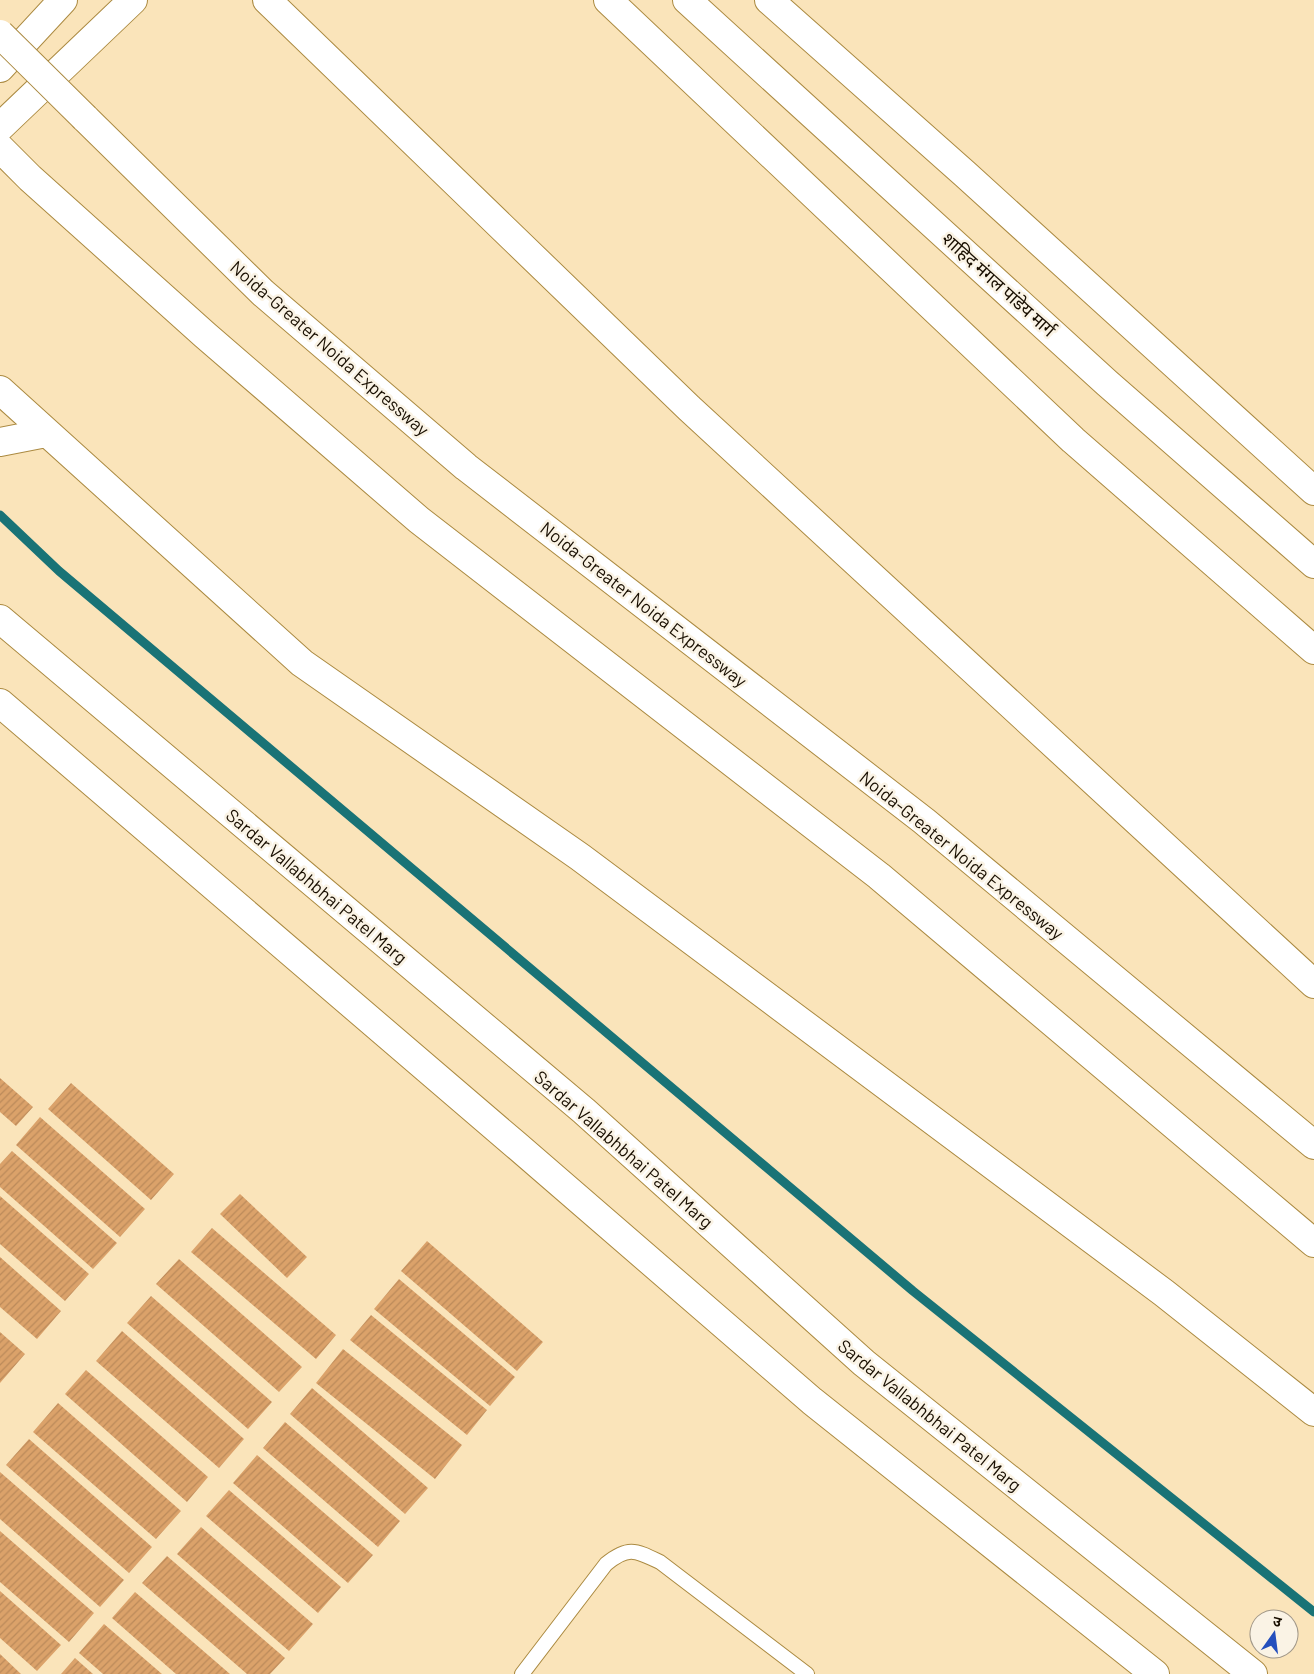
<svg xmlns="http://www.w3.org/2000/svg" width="1314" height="1674" viewBox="0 0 1314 1674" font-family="Barlow,'Noto Sans Devanagari',sans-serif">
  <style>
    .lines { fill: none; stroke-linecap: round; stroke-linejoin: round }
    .stream { stroke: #197376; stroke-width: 9 }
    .building { fill: url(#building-hatch) }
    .lane-casing { stroke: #ab8a41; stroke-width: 16 }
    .street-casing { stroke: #ab8a41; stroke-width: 30 }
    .secondary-casing { stroke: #ab8a41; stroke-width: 30 }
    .highway-casing { stroke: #ab8a41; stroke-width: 30 }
    .lane { stroke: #fff; stroke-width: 14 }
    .street { stroke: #fff; stroke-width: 28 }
    .secondary { stroke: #fff; stroke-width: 28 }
    .highway { stroke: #fff; stroke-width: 28 }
    .highway-bridge-casing { stroke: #ab8a41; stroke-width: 30; stroke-linecap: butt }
    .highway-bridge { stroke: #fff; stroke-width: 28 }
    .labels { text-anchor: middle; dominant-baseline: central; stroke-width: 5; stroke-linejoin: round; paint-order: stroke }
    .street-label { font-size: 18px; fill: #180e00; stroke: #faf3e5 }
  </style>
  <defs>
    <pattern id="building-hatch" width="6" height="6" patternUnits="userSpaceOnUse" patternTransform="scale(1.25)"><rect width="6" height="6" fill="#dba26a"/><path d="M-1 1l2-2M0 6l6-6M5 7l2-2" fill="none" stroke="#bb8a5a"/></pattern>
  </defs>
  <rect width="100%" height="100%" fill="#fae4ba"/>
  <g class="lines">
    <path class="stream" d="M0 515 59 571 913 1291 1314 1612"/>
  </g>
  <path class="building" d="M0 1078 33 1107 16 1126 0 1112Z
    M71 1083 174 1174 151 1200 48 1109Z
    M40 1117 145 1209 120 1237 16 1145Z
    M12 1151 117 1243 93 1269 0 1187V1164Z
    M240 1194 307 1257 287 1278 220 1214Z
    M0 1196 89 1274 65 1301 0 1244Z
    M212 1228 336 1335 316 1359 191 1252Z
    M427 1241 543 1342 517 1371 401 1271Z
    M0 1257 61 1311 37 1339 0 1307Z
    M179 1259 302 1367 279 1392 156 1284Z
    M399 1279 515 1377 490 1406 374 1309Z
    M151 1296 272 1402 248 1429 127 1323Z
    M371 1315 487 1410 467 1435 350 1340Z
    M122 1331 244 1439 219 1468 96 1361Z
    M0 1332 25 1354 0 1383Z
    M343 1349 462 1445 435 1479 316 1383Z
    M86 1370 208 1477 187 1502 65 1394Z
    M312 1388 428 1488 405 1514 290 1414Z
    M58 1403 181 1511 156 1539 33 1432Z
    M285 1422 400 1521 378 1547 263 1448Z
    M29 1439 152 1547 129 1573 6 1465Z
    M257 1455 373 1555 348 1583 233 1483Z
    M0 1472 124 1580 100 1607 0 1519Z
    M229 1490 341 1587 318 1613 206 1516Z
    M201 1527 313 1624 289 1651 177 1554Z
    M0 1531 94 1613 69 1642 0 1582Z
    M167 1556 285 1658 270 1674H247L142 1583Z
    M0 1591 61 1645 37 1671 0 1638Z
    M135 1592 230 1674H176L112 1618Z
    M104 1624 162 1674H103L79 1653Z
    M0 1654 21 1674H0Z
    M75 1658 93 1674H61Z"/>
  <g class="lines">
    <g class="lane-casing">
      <path id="lane" d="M522 1674 606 1564C628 1546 635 1550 660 1562L807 1674"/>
    </g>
    <g class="street-casing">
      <path id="street" d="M769 0 965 174 1314 491"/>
    </g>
    <g class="secondary-casing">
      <path id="secondary" d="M267 0 689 408 1314 984
        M608 0 1073 440 1314 650
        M687 0 1107 383 1314 564
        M0 68 63 0
        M0 127 133 0
        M0 390 302 663 580 857 1164 1293 1314 1412
        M0 442 46 433
        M0 619 584 1111 864 1363 1253 1674
        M0 703 516 1145 812 1401 1155 1674"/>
    </g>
    <g class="highway-casing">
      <path id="highway" d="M85 118 263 293 466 467 924 821 1314 1145
        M0 148 30 178 205 335 419 520 879 876 1314 1243"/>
    </g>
    <use href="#lane" class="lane"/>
    <use href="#street" class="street"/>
    <use href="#secondary" class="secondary"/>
    <use href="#highway" class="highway"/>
    <g class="highway-bridge-casing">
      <path id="highway-bridge" d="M0 34 85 118"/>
    </g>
    <use href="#highway-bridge" class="highway-bridge"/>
  </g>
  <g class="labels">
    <g class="street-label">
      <text transform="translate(999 284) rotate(42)">शाहिद मंगल पांडेय मार्ग</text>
      <text transform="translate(330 348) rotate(41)">Noida-Greater Noida Expressway</text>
      <text transform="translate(644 604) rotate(38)">Noida-Greater Noida Expressway</text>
      <text transform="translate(962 855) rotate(39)">Noida-Greater Noida Expressway</text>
      <text transform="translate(317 886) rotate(40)">Sardar Vallabhbhai Patel Marg</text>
      <text transform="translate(624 1149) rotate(41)">Sardar Vallabhbhai Patel Marg</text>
      <text transform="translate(930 1415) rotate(39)">Sardar Vallabhbhai Patel Marg</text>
    </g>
  </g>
  <g transform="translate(1274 1634) rotate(14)"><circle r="24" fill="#faf3e5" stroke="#a09789"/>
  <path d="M0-4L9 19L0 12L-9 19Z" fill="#244fbd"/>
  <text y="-8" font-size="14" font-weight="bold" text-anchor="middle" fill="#180e00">उ</text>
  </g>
</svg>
